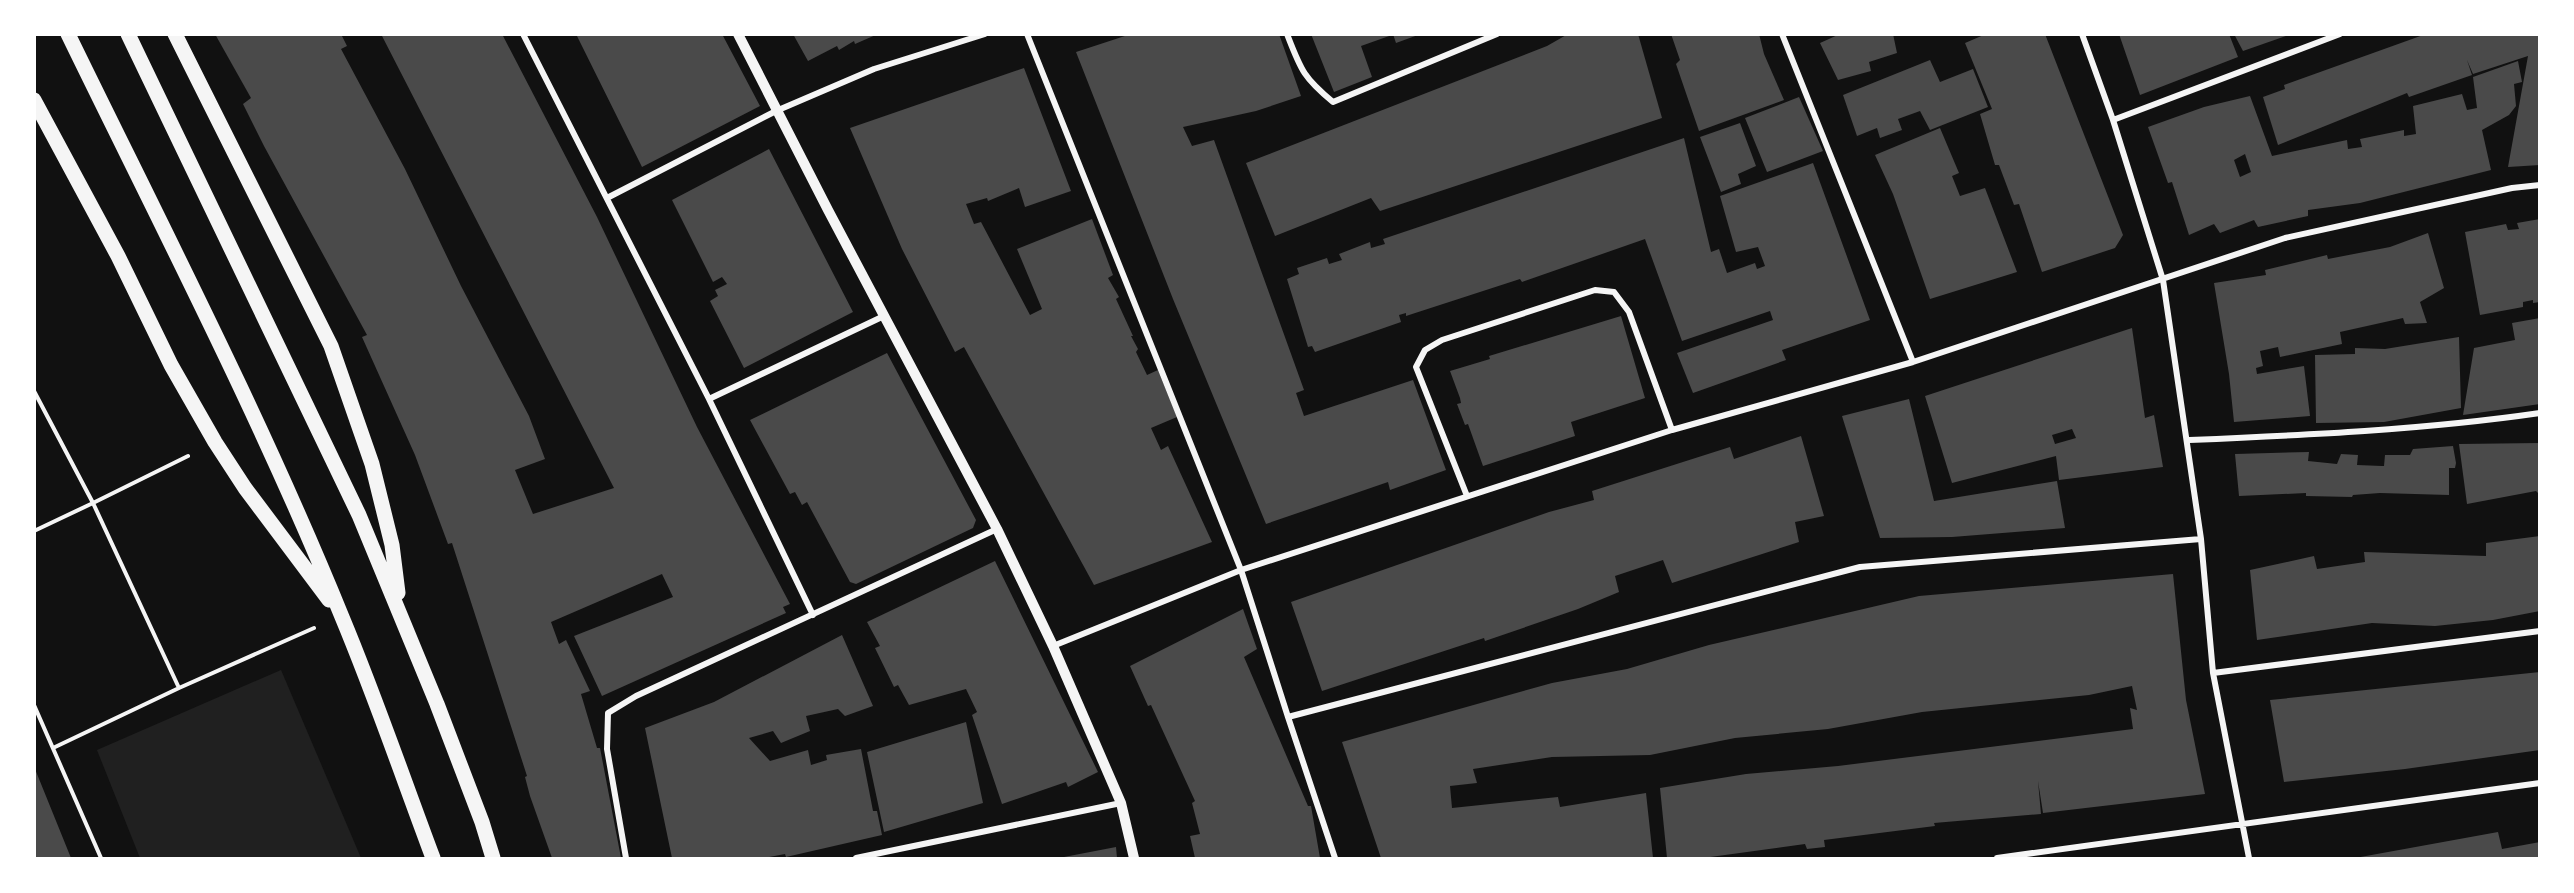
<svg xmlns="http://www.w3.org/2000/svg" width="2574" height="893" viewBox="0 0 2574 893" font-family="Cabin,sans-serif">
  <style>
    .green { fill: #202020 }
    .building { fill: #4a4a4a; fill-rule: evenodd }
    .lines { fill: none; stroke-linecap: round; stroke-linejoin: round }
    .path { stroke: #f5f5f5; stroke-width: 4 }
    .minor { stroke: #f5f5f5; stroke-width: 6 }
    .tertiary { stroke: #f5f5f5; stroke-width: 10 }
    .primary { stroke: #f5f5f5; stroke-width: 15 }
  </style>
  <rect width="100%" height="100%" fill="#111"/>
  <path class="green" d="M281 670 361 858H140L97 750Z"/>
  <path class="building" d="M215 34H341L347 46 341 49 405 169 461 286 529 416 545 459 515 470 533 514 614 488 381 34H502L597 217 697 427 790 604 783 607 786 613 602 696 574 636 673 597 662 574 551 622 559 644 566 640 590 691 581 694 597 748H600L621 858H552L530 796 525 777 527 776 452 543 448 544 415 455 362 337 367 335 264 146 243 104 251 98Z
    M576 34H722L760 106 642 167Z
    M793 34H878L855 44 854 41 839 50 837 46 808 61Z
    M1131 34H1279L1301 96 1256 111 1183 127 1192 146 1214 140 1304 390 1296 393 1304 416 1413 380 1446 470 1390 490 1388 482 1266 524 1173 299 1076 52Z
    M1311 34H1391L1392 35 1361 46 1372 77 1334 92Z
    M1393 34H1418V35L1396 43Z
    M1568 34H1638L1662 118 1380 211 1371 198 1275 236 1246 163 1547 46Z
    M1671 34H1759L1764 54 1784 100 1699 131 1676 64 1680 60Z
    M1840 34H1893L1897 53 1869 62 1871 71 1838 80 1820 43Z
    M1986 34H2045L2123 235 2115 248 2042 272 2019 204 2014 205 1999 165H1995L1980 114 1992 109 1965 43Z
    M2119 34H2229L2238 57 2140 95Z
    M2234 34H2289V35L2243 51Z
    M2426 34H2540V165L2508 167 2528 56 2473 74 2467 60 2472 75 2409 97 2407 93 2278 145 2263 97 2285 89 2284 85Z
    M1930 60 1940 82 1973 69 1988 107 1930 130 1920 111 1898 119 1902 130 1880 138 1877 128 1857 136 1843 95Z
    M2518 61 2522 82 2514 84 2516 106 2509 115 2482 130 2491 170 2360 203 2308 210V216L2258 227 2254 220 2220 233 2214 224 2189 235 2172 182 2168 183 2148 127 2204 107 2250 96 2272 156 2347 140 2348 149 2362 147 2360 139 2404 130V136L2416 134 2413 106 2462 94 2467 110 2477 108 2473 77ZM2245 154 2251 172 2240 177 2234 160Z
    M1024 68 1071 191 1025 207 1019 188 988 201 987 198 966 204 974 224 981 222 1030 315 1042 309 1017 249 1092 219 1113 275 1108 278 1119 297 1116 299 1133 336H1131L1138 349 1136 352 1147 375 1158 370 1177 417 1151 428 1161 450 1168 446 1212 542 1094 585 964 347 955 352 902 249 850 128Z
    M1799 97 1823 151 1767 172 1745 118Z
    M1740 123 1756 166 1738 174 1741 184 1721 192 1700 137Z
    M1940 128 1959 173 1952 176 1960 196 1985 188 2017 272 1930 299 1893 194 1875 155Z
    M1684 138 1711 252 1719 249 1727 273 1755 263 1757 269 1765 266 1758 247 1736 252 1720 196 1813 163 1870 320 1782 350 1786 360 1693 393 1677 353 1773 320 1770 311 1682 341 1645 239 1522 282 1520 279 1406 316V313L1399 315 1401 322 1315 352 1312 346 1308 347 1287 279 1299 274 1297 268 1327 258 1329 264 1342 260 1339 254 1370 242 1371 248 1385 244 1383 239Z
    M769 149 853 312 744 368 710 301 718 296 715 290 727 284 722 277 713 282 672 200Z
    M2540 219V302L2533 303V300L2523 302V307L2480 315 2465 232 2506 224 2508 230 2519 229 2517 223Z
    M2428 233 2444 288 2420 302 2427 323 2405 324 2403 318 2340 332 2342 344 2280 357 2278 347 2260 351 2263 366 2256 368 2257 374 2304 366 2310 416 2234 422 2229 374 2214 283 2266 275 2265 270 2327 255 2328 259 2390 247Z
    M1621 316 1645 398 1571 422 1575 436 1483 466 1468 424 1465 425 1457 404 1461 403 1460 398 1450 371 1490 359 1489 356Z
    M2540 318V404L2463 415 2474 348 2515 340 2512 323Z
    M2132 328 2145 418 2154 415 2163 467 2059 480 2056 456 1952 483 1925 396ZM2072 429 2076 438 2055 444 2052 435Z
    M2459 337 2461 408 2384 422 2316 423 2315 355 2355 354V348L2385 349Z
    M887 353 976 520 973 528 856 584 850 582 807 502 802 505 795 492 790 494 750 420Z
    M1909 399 1934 501 2057 481 2065 528 1952 537 1880 538 1842 416Z
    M1801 436 1824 516 1795 522 1799 542 1672 583 1663 560 1615 576 1619 592 1578 609 1485 641 1484 638 1322 691 1291 602 1549 512 1594 500 1592 491 1730 447 1734 459Z
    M2540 443V495L2536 491 2467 504 2459 444Z
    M2453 446 2456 463 2455 468H2449V495L2380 493 2353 495 2352 497 2306 496V493L2239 496 2235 454 2309 452 2308 461 2337 464 2341 454 2358 455 2357 465 2382 466H2384L2385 455H2410L2413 449Z
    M2540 536V611L2493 620 2435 626 2372 623 2257 640 2250 570 2314 556 2317 569 2365 562 2364 552 2486 556V543Z
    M995 561 1098 772 1068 787 1066 782 1002 804 972 715 977 712 966 689 909 705 898 685 894 687 875 648 880 646 867 622Z
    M2173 574 2186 700 2205 794 2043 813 2038 781 2041 814 1934 823 1935 826 1824 840 1825 847 1807 849 1805 844 1703 858H1667L1660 788 1746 774 1838 766 2133 729 2130 708 2137 710 2132 686 2089 695 1922 712 1828 729 1735 738 1650 755 1552 757 1473 769 1477 783 1450 786 1452 808 1558 797 1560 807 1646 793 1653 858H1381L1342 742 1552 683 1627 669 1709 645 1919 596Z
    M1243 609 1257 649 1244 657 1308 806H1311L1320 858H1195L1190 836 1200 834 1192 803 1195 801 1151 705 1148 706 1130 666Z
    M842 635 873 706 845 716 838 709 806 716 810 731 781 743 773 731 749 738 770 761 808 750 811 765 827 760 826 755 861 749 873 811H877L882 835 786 857 785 854 764 858H672L645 728 714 702Z
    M2540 672V750L2405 769 2284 782 2270 700Z
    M966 722 983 803 884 832 867 752Z
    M34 769H35L71 858H34Z
    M2498 832 2502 849 2540 842V858H2355Z
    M1116 847 1117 858H1064V857Z"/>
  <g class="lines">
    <path class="path" d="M34 391 93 503 34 531
      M179 688 314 628
      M34 705 101 858
      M53 748 179 688 93 503 188 456"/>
    <path class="minor" d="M523 34 709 399 813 615
      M1027 34 1241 570 1288 717 1335 858
      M1287 34C1301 70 1303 77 1333 102L1497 34
      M1782 34 1913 362
      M2082 34 2113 120 2163 280 2201 539 2213 673 2249 858
      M2113 120 2340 34
      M607 198 776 111 874 69 985 34
      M709 399 884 316
      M2188 440C2305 435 2423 430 2540 413
      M1467 496 1416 367 1425 350 1442 340 1595 290 1614 292 1629 312 1672 430
      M1053 646 1241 570 1672 430 1913 362 2285 238 2512 188 2540 185
      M2213 673 2540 631
      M1288 717 1860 567 2201 539
      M626 858 607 749 608 713 636 696 997 529
      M856 858 1121 803
      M1997 858 2540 783"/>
    <path class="tertiary" d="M738 34 828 210 997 529 1053 646 1121 803 1134 858"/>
    <path class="primary" d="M68 34C162 227 261 418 342 617 375 696 403 778 433 858
      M128 34 359 515 437 704 482 822 493 858
      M175 34 331 346 372 464 392 545 398 593
      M34 100 118 256 171 365 215 442 245 488 329 600"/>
  </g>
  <rect width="2574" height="893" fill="none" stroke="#ffffff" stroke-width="72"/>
</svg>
